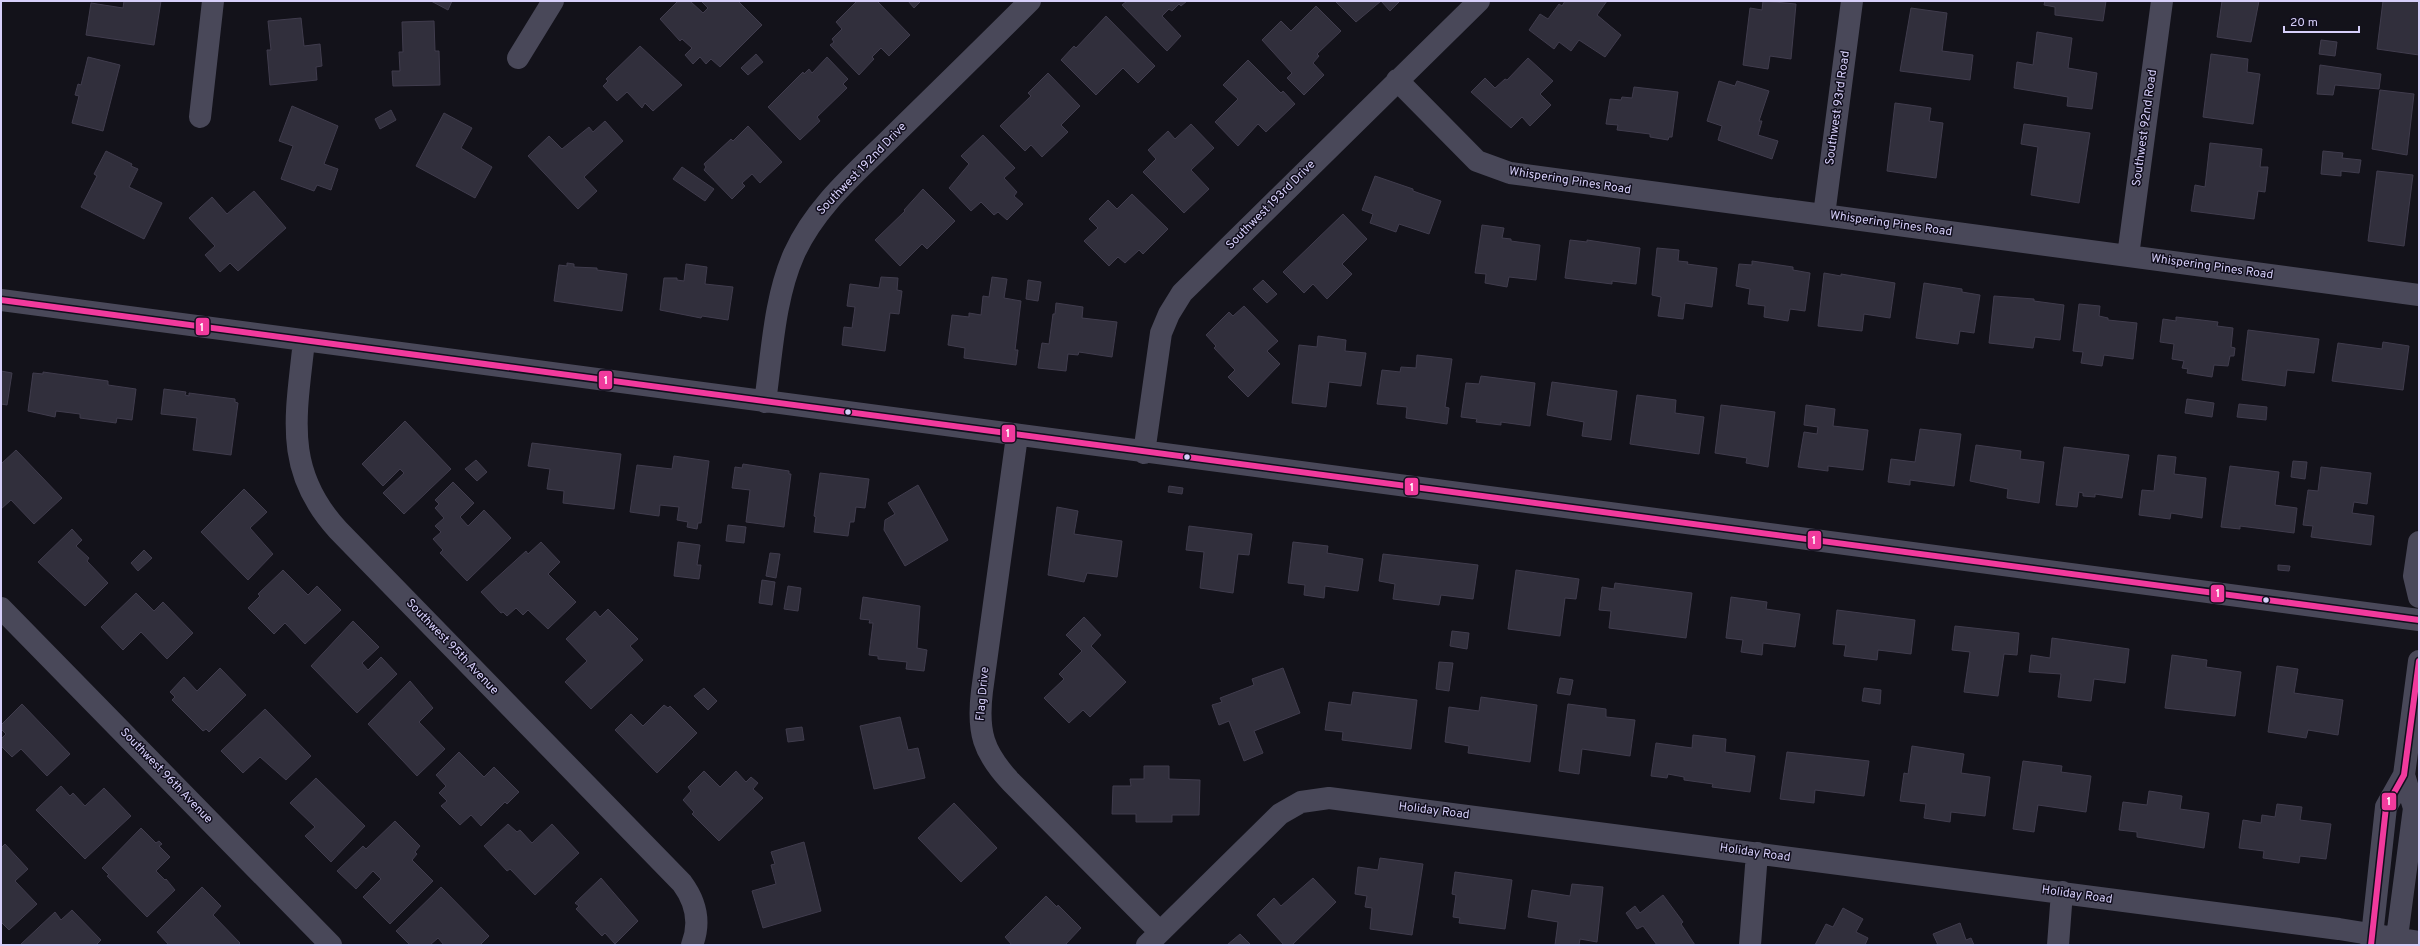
<svg xmlns="http://www.w3.org/2000/svg" width="2420" height="946" viewBox="0 0 2420 946" font-family="Overpass,sans-serif">
  <style>
    .building { fill: #312f3c; stroke: #403c4d }
    .lines { fill: none; stroke-linecap: round; stroke-linejoin: round }
    .minor { stroke: #494859; stroke-width: 22 }
    .bus-1-casing { stroke: #110e1d; stroke-width: 9 }
    .bus-1 { stroke: #f13a9d; stroke-width: 6 }
    .bus-dot { fill: #d6cffa; stroke: #110e1d; stroke-width: 1.5 }
    .labels { text-anchor: middle; dominant-baseline: central; stroke-width: 3; stroke-linejoin: round; paint-order: stroke }
    .street-label { font-size: 12px; fill: #d6cffa; stroke: #110e1d }
    .line-badge { stroke: #110e1d; stroke-width: 1.5 }
    .badge-label { font-size: 11px; text-anchor: middle; font-weight: bold; fill: #fff }
  </style>
  <rect width="100%" height="100%" fill="#13121a"/>
  <path class="building" d="M124 1H161L154 45 86 35 91 3 123 8Z
    M431 1H452L448 10Z
    M678 1H690L703 13 708 8 701 1H738L762 25 720 67 711 59 706 64 700 57 693 64 685 55 692 48 682 39 680 41 660 19Z
    M857 1H877L910 35 889 56 881 48 872 57 874 59 859 75 830 45 834 42 832 39 842 29 836 22Z
    M908 1H921L914 8Z
    M1127 1H1187L1181 6 1179 4 1172 11 1169 9 1162 16 1181 36 1167 51 1122 5Z
    M1335 1H1400L1390 11 1381 1 1356 22Z
    M1565 1H1607L1597 15 1621 35 1605 57 1579 40 1571 51 1559 42 1554 49 1529 30 1540 14 1548 19 1559 4 1562 6Z
    M1763 1 1796 4 1791 59 1770 56 1768 69 1743 65 1750 8 1762 10Z
    M2045 1H2106L2103 21 2055 15V7L2044 5Z
    M2222 1H2259L2251 42 2217 37Z
    M2383 1H2419V55L2377 49Z
    M1316 6 1341 31 1317 54 1319 56 1313 63 1324 75 1304 95 1287 78 1292 73 1262 40 1281 21 1291 31Z
    M1911 8 1947 13 1942 51 1973 55 1970 80 1900 71Z
    M1106 16 1155 66 1138 83 1123 68 1096 95 1061 60 1074 46 1076 48Z
    M301 18 304 46 320 44 322 66 316 67 317 80 270 85 267 50H271L268 21Z
    M434 21 435 51H439L440 85 393 86 392 71H400L399 52H403L402 22Z
    M2037 32 2072 38 2068 68 2097 73 2092 109 2067 106 2068 97 2014 88 2017 62 2033 65Z
    M2321 40 2337 42 2335 56 2319 54Z
    M640 46 682 85 653 111 645 103 642 108 627 92 617 101 603 86 608 81 606 79Z
    M756 54 763 62 748 75 741 68Z
    M2211 54 2248 59 2247 72 2260 74 2253 124 2203 117Z
    M88 57 120 65 103 131 72 123 79 96 75 95 78 84 81 85Z
    M827 57 848 79 843 84 847 88 817 117 820 121 800 140 768 107 803 72 804 74 809 69 812 73Z
    M1528 58 1553 81 1540 94 1551 105 1530 126 1522 117 1511 128 1471 92 1485 78 1495 88 1505 79 1507 80Z
    M1248 60 1281 93 1283 91 1295 104 1266 132 1258 124 1238 146 1215 122 1238 99 1223 85Z
    M2320 65 2381 74 2379 89 2335 85 2333 95 2317 94Z
    M1048 73 1080 106 1061 125 1068 132 1042 157 1031 145 1025 151 1000 126 1031 96 1028 93Z
    M1719 81 1735 86 1737 81 1769 91 1759 121H1762L1758 135 1778 141 1772 159 1718 140 1722 126 1707 121Z
    M1634 87 1678 92 1672 137H1669L1668 140 1650 137V134L1617 130 1618 125 1606 124 1610 99 1621 100 1622 97 1632 98Z
    M2380 90 2414 94 2407 155 2372 149Z
    M1895 103 1931 108 1929 121 1943 123 1936 178 1887 171Z
    M292 106 338 126 324 164 338 169 331 190 317 185 314 191 281 179 293 146 279 141Z
    M391 110 396 120 380 129 375 119Z
    M444 113 472 128 461 148 492 167 475 198 416 166Z
    M605 121 623 141 584 177 597 191 578 209 528 156 549 136 562 149 589 127 593 132Z
    M1191 124 1214 148 1191 170 1209 189 1184 213 1143 172 1156 159 1148 150 1168 131 1175 139Z
    M2024 124 2090 133 2079 203 2031 195 2038 147 2021 144Z
    M748 126 782 162 760 183 752 174 742 183 745 186 732 199 704 170 706 167 704 164 731 139 733 141Z
    M983 135 1015 168 1004 178 1017 192 1014 196 1023 204 1007 220 998 212 994 215 981 202 971 211 949 188 969 164 961 156Z
    M2210 143 2262 149 2260 167H2268L2265 192 2258 191 2254 219 2191 211 2195 185 2205 187Z
    M106 151 132 164 131 166 138 169 129 187 162 203 144 239 81 207 97 176 94 174Z
    M2323 151 2343 153 2342 158 2361 160 2359 173 2341 171V176L2321 174Z
    M682 167 714 189 705 201 673 179Z
    M2377 171 2413 175 2404 246 2368 241Z
    M1375 176 1413 189V191L1441 201 1429 234 1399 224 1396 232 1370 223 1373 214 1362 210Z
    M923 189 955 221 927 249 922 244 900 266 875 240 905 211 904 210Z
    M254 191 286 228 238 271 230 263 220 272 205 255 215 246 189 218 212 197 227 214Z
    M1132 194 1168 229 1143 254 1139 250 1125 263 1118 257 1109 266 1084 241 1098 228 1089 219 1108 200 1117 209Z
    M1343 214 1367 239 1342 264 1352 274 1327 299 1313 284 1304 293 1283 272Z
    M1482 225 1504 228 1502 238 1511 239V241L1540 245 1536 280 1509 277 1507 287 1485 283 1486 274 1475 273Z
    M1570 240 1587 242V240L1640 248 1636 284 1612 281V284L1565 278Z
    M1657 248 1679 250 1678 261 1688 262 1687 264 1717 268 1712 307 1685 303 1683 319 1658 316 1661 297 1652 295Z
    M1752 261 1793 267V270L1810 273 1805 311 1790 309 1788 321 1764 317 1765 306 1748 304 1750 289 1736 286 1739 264 1752 265Z
    M567 263 574 264V267L597 268V270L627 274 622 311 554 301 559 265 567 266Z
    M686 264 707 267 705 284 733 287 728 320 702 316 701 318 660 310 664 278H677V280L684 281Z
    M1824 273 1841 276V274L1895 283 1890 318 1864 314 1862 331 1818 326Z
    M881 277 898 278 897 290 902 291 899 314 890 313 885 351 842 345 844 327 852 328 855 307 847 306 850 284 879 288Z
    M992 277 1007 279 1004 298 1021 301 1015 350H1018L1016 365 964 358 965 348 948 345 952 315 969 317V313L981 315 983 296 989 297Z
    M1028 280 1041 282 1038 301 1026 299Z
    M1263 280 1277 294 1267 303 1253 289Z
    M1924 283 1962 289V292L1980 295 1974 333 1960 331 1958 344 1916 338Z
    M1994 296 2034 299V301L2064 305 2060 340 2035 337 2033 348 1989 343Z
    M1056 303 1083 307 1082 318 1117 322 1112 357 1079 352 1078 355 1068 354 1066 371 1038 368 1042 343 1049 344 1053 314H1055Z
    M2079 304 2100 306 2099 316 2108 318V320L2137 323 2133 359 2104 355 2102 366 2081 363 2083 352 2073 351Z
    M1244 306 1278 341 1267 351 1280 364 1248 397 1228 377 1235 370 1214 348 1216 346 1206 335 1229 312 1233 316Z
    M2176 317 2218 322 2217 326 2233 328 2231 347 2235 348 2234 356H2230L2228 366 2214 365 2212 377 2187 373 2188 369 2182 368 2184 361 2172 359 2174 344 2160 342 2163 319 2176 321Z
    M2248 330 2319 339 2314 373 2287 370 2285 386 2242 380Z
    M1318 336 1346 340 1345 351 1366 353 1361 386 1329 382 1326 407 1292 403 1299 345 1317 347Z
    M2383 342 2409 346 2403 390 2332 381 2338 343 2382 349Z
    M1417 355 1452 359 1445 407 1449 408 1447 424 1406 418 1407 407 1377 404 1382 370 1400 372 1401 367 1416 368Z
    M1 371 12 373 7 405 1 404Z
    M43 372 108 381V385L136 389 132 420 117 418 116 423 80 418V414L56 411 55 417 28 411 33 373 43 374Z
    M1481 376 1535 383 1530 426 1501 422V425L1476 422 1477 419 1461 417 1466 383 1479 384Z
    M1552 382 1617 391 1611 440 1582 436 1584 422 1547 415Z
    M164 389 186 392 185 395 189 396V393L235 399V402L238 403 231 455 193 450 197 418 161 414Z
    M1637 395 1676 400 1675 413 1704 417 1699 454 1630 444Z
    M2187 399 2214 403 2212 417 2185 413Z
    M2239 404 2267 407 2266 420 2237 417Z
    M1721 405 1775 412 1768 467 1746 463 1747 458 1715 453Z
    M1806 405 1835 409 1833 426 1868 430 1863 470 1828 466V471L1798 467 1804 432 1817 434 1818 427 1804 425Z
    M405 421 451 469 404 514 383 493 404 473 400 469 383 486 362 464Z
    M1920 429 1961 434 1954 486 1910 480V485L1888 482 1891 459 1915 462Z
    M532 443 621 454 614 509 563 503 564 491 547 489 550 469 528 466Z
    M1976 445 2021 451 2020 459 2044 462 2039 503 2007 498 2008 489 1970 481Z
    M2064 447 2129 455 2122 498 2095 494V497L2083 496V493L2079 492 2077 507 2056 505Z
    M16 450 62 498 34 524 11 500 1 509V464Z
    M2158 455 2176 457 2174 474 2206 478 2202 518 2171 513 2170 519 2139 515 2142 490 2154 491Z
    M674 456 709 461 701 523H698L697 529 687 527 688 522 677 520 679 507 660 505 659 516 630 512 637 465 672 469Z
    M476 460 487 472 477 481 465 469Z
    M2293 461 2307 462 2305 479 2291 477Z
    M743 464 789 471V474H791L784 527 746 522 750 490 732 488 735 467 742 468Z
    M2230 466 2279 472 2275 505 2297 508 2294 533 2240 526V529L2221 527Z
    M2321 467 2371 473 2367 504 2354 502 2352 513 2374 516 2371 545 2311 537 2313 526 2303 525 2308 490 2318 491Z
    M820 473 869 479 865 508 856 507 854 522H850L848 536 814 532 816 517 814 516Z
    M453 482 474 503 460 517 468 526 484 510 511 538 467 581 440 553 443 550 433 539 441 532 435 526 444 518 435 508 439 504 435 500Z
    M918 485 948 540 905 566 884 530 885 520 895 514 888 503Z
    M1169 486 1183 488 1182 494 1168 492Z
    M244 489 267 512 250 528 273 554 248 580 201 532Z
    M1057 507 1078 511 1074 534 1122 541 1117 577 1087 573 1084 582 1048 575Z
    M728 525 746 527 744 543 726 541Z
    M1189 526 1252 534 1249 555 1238 554 1233 593 1200 588 1204 552 1186 550Z
    M72 529 82 540 76 546 89 558 87 561 108 583 85 606 38 562Z
    M541 542 560 562 548 574 576 602 548 629 528 610 523 615 516 608 507 616 503 612 501 613 481 592 526 551 528 554Z
    M678 542 700 545 697 565H701L699 579 674 576Z
    M1293 542 1328 546 1327 553 1363 559 1358 591 1325 586 1324 598 1304 595 1305 585 1288 583Z
    M144 550 152 558 138 571 131 563Z
    M770 553 780 554 776 578 766 576Z
    M1383 554 1478 565 1473 599 1441 595 1439 605 1393 599 1395 584 1379 581Z
    M2278 565 2290 566 2289 571 2278 570Z
    M283 570 308 595 317 586 341 610 305 644 285 623 274 634 248 608 260 596 258 594Z
    M1516 570 1579 579 1576 599 1565 598 1560 636 1508 629Z
    M762 580 775 582 772 605 759 603Z
    M1615 583 1692 593 1686 638 1609 628 1611 611 1599 610 1602 587 1614 589Z
    M788 586 801 588 798 611 784 609Z
    M136 593 154 611 163 602 193 633 167 659 141 632 123 650 101 627Z
    M863 597 920 606 917 648 927 650 924 671 906 669 907 662 878 659V656L869 655 873 623H869L870 620 860 619Z
    M1731 597 1767 602 1766 609 1800 614 1795 647 1763 643 1762 655 1741 652 1743 640 1726 638Z
    M608 609 638 639 630 646 643 660 591 709 565 682 587 661 566 639 595 611 600 617Z
    M1837 610 1915 620 1911 654 1878 650 1877 660 1844 656 1846 645 1833 644Z
    M1084 617 1101 635 1091 646 1126 682 1090 717 1083 710 1069 723 1044 698 1064 679 1059 674 1082 651 1066 635Z
    M353 621 379 647 362 663 368 670 381 657 397 674 357 713 311 666Z
    M1955 626 2019 633 2017 655 2004 654 1998 696 1964 692 1970 652 1952 650Z
    M1452 631 1469 633 1467 649 1450 646Z
    M2052 638 2129 649 2125 683 2094 679 2091 701 2058 697 2061 674 2029 672 2031 655 2050 658Z
    M2172 655 2207 660 2206 667 2241 672 2235 716 2165 708Z
    M1439 662 1453 663 1449 691 1436 689Z
    M2277 666 2298 669 2294 693 2343 700 2338 735 2308 730 2306 738 2268 732Z
    M220 668 246 695 209 732 206 729 203 731 172 700 175 697 170 692 184 677 197 691Z
    M1283 668 1300 713 1254 731 1263 753 1244 761 1229 721 1219 725 1212 705 1222 702 1220 698 1254 685 1252 679Z
    M1560 678 1573 680 1570 695 1557 693Z
    M410 681 433 708 419 722 445 749 417 776 368 724Z
    M704 688 717 701 708 710 694 696Z
    M1864 688 1881 690 1880 704 1862 701Z
    M1353 692 1417 700 1411 749 1342 740 1343 732 1325 730 1329 702 1351 705Z
    M1481 697 1537 705 1530 762 1468 753 1469 746 1445 742 1449 707 1479 711Z
    M22 704 70 754 47 776 21 749 12 757 1 746V739L6 734 1 729V725Z
    M1568 704 1606 709V717L1635 720 1630 756 1582 749 1579 774 1559 771Z
    M664 705 668 708 670 706 697 733 657 773 615 730 631 714 643 726Z
    M265 709 311 756 286 780 260 757 243 773 221 751Z
    M900 717 908 750 918 748 925 778 874 789 860 726Z
    M802 727 804 740 788 742 786 729Z
    M1693 735 1726 739 1725 752 1755 756 1750 792 1712 787 1713 784 1684 780V777L1668 774 1667 778 1651 776 1656 743 1692 748Z
    M1912 746 1964 754 1961 773 1990 777 1985 816 1951 812 1950 822 1924 818 1926 804 1900 801 1904 773 1908 774Z
    M459 752 484 777 494 767 519 792 507 804 505 802 481 826 471 815 460 825 441 806 447 801 439 793 446 786 436 775Z
    M1787 752 1869 761 1864 796 1815 790 1814 803 1780 799Z
    M2023 761 2062 766 2061 772 2091 776 2086 812 2038 805 2034 832 2013 829Z
    M1144 766H1169V779L1200 780 1199 815H1172V822H1136V814H1112L1113 786H1131L1130 779H1144Z
    M704 771 720 787 736 771 746 782 751 777 758 783 753 789 763 798 719 841 692 814 694 812 683 800 691 791 688 787Z
    M316 778 365 826 331 862 305 836 315 827 290 803Z
    M61 786 70 796 73 793 85 806 104 788 131 816 85 859 36 810Z
    M2149 791 2182 796 2180 809 2209 813 2204 848 2137 837V832L2119 830 2123 802 2147 805Z
    M954 803 997 848 961 882 918 838Z
    M2277 804 2302 807 2300 820 2331 824 2326 859 2300 856 2299 863 2263 858 2264 851 2239 848 2243 820 2261 823 2262 815 2275 817Z
    M395 821 420 846 415 852 417 854 412 860 433 881 390 924 363 897 381 879 373 871 356 889 337 871 363 846 366 849Z
    M508 824 517 832 520 830 532 843 552 824 579 853 535 895 510 869 507 871 484 846Z
    M141 828 156 843 159 841 162 844 159 846 170 857 156 871 165 880 166 879 175 890 147 917 107 876 109 875 102 868Z
    M804 842 821 911 763 928 752 891 776 884 771 865 775 864 771 852Z
    M5 844 28 869 15 881 37 904 9 930 1 922V848Z
    M1380 858 1423 864 1412 935 1370 929 1372 908 1365 907 1367 896 1355 894 1358 867 1378 870Z
    M1455 872 1512 880 1505 929 1459 923 1460 918 1453 917 1456 895 1452 894Z
    M601 878 638 921 615 944 605 933 602 936 576 909 579 906 575 903Z
    M1313 878 1336 902 1292 945H1284L1257 915 1274 898 1281 906Z
    M1572 884 1603 887 1597 942 1580 939 1579 945H1555L1558 922 1528 917 1532 890 1570 896Z
    M202 887 221 906 213 915 240 943 238 945H169L157 932Z
    M441 887 489 936 480 945H444L438 938 430 945H410L396 931Z
    M1663 895 1683 922 1681 924 1695 945H1657L1643 926 1637 929 1626 913 1635 906 1640 913Z
    M1046 896 1057 907 1058 905 1081 928 1065 945H1012L1005 937Z
    M1843 908 1863 919 1856 932 1868 938 1865 945H1815L1826 924 1833 927Z
    M72 910 101 940 96 945H20L55 912 61 920Z
    M1960 923 1966 940 1971 938 1974 945H1938L1933 934Z
    M1240 934 1251 945H1227Z"/>
  <g class="lines">
    <path class="minor" d="M518 58 553 1
      M1397 80 1477 161 1510 173 2419 295
      M200 117 213 1
      M1824 215 1852 1
      M2128 256 2162 1
      M1 300 2419 620
      M304 341C296 416 283 470 338 530L682 883C696 902 701 922 692 945
      M765 402C772 354 774 299 794 254 816 205 859 170 897 132 941 89 986 45 1030 1
      M1017 436 982 691C977 732 983 752 1011 782L1160 932
      M1144 453 1161 333 1169 314 1182 293 1479 1
      M2419 542 2414 576 2419 597
      M1 608 331 945
      M1147 945 1280 814 1301 802 1329 798 2339 929 2419 942
      M1750 945 1757 853
      M2058 945 2062 892
      M2371 945 2386 807 2404 775 2419 661
      M2396 945 2414 808 2404 775"/>
    <g class="bus-1-casing">
      <path id="bus-1" d="M1 300 2419 620
        M2371 945 2386 807 2404 775 2419 661"/>
    </g>
    <use href="#bus-1" class="bus-1"/>
  </g>
  <g class="bus-dot">
    <circle cx="848" cy="412" r="3.5"/>
    <circle cx="1187" cy="457" r="3.5"/>
    <circle cx="2266" cy="600" r="3.5"/>
  </g>
  <g class="labels">
    <g class="street-label">
      <text transform="translate(1838 108) rotate(-82)">Southwest 93rd Road</text>
      <text transform="translate(2145 128) rotate(-82)">Southwest 92nd Road</text>
      <text transform="translate(862 169) rotate(-46)">Southwest 192nd Drive</text>
      <text transform="translate(1570 181) rotate(9)">Whispering Pines Road</text>
      <text transform="translate(1271 205) rotate(-45)">Southwest 193rd Drive</text>
      <text transform="translate(1891 224) rotate(8)">Whispering Pines Road</text>
      <text transform="translate(2212 267) rotate(8)">Whispering Pines Road</text>
      <text transform="translate(452 647) rotate(46)">Southwest 95th Avenue</text>
      <text transform="translate(983 694) rotate(-85)">Flag Drive</text>
      <text transform="translate(166 776) rotate(46)">Southwest 96th Avenue</text>
      <text transform="translate(1434 811) rotate(7)">Holiday Road</text>
      <text transform="translate(1755 853) rotate(8)">Holiday Road</text>
      <text transform="translate(2077 895) rotate(8)">Holiday Road</text>
    </g>
  </g>
  <g class="line-badge">
    <rect x="195" y="317" width="15" height="19" rx="4" fill="#f13a9d"/>
    <rect x="598" y="370" width="15" height="20" rx="4" fill="#f13a9d"/>
    <rect x="1001" y="424" width="15" height="19" rx="4" fill="#f13a9d"/>
    <rect x="1404" y="477" width="15" height="19" rx="4" fill="#f13a9d"/>
    <rect x="1807" y="530" width="15" height="20" rx="4" fill="#f13a9d"/>
    <rect x="2210" y="584" width="15" height="19" rx="4" fill="#f13a9d"/>
    <rect x="2381" y="792" width="16" height="19" rx="4" fill="#f13a9d"/>
  </g>
  <g class="badge-label">
    <text x="202" y="331">1</text>
    <text x="606" y="384">1</text>
    <text x="1008" y="437">1</text>
    <text x="1412" y="491">1</text>
    <text x="1814" y="544">1</text>
    <text x="2218" y="597">1</text>
    <text x="2389" y="805">1</text>
  </g>
  <rect width="2420" height="946" fill="none" stroke="#d6cffa" stroke-width="4"/>
  <path d="M2284 26v6h75v-6" fill="none" stroke="#d6cffa" stroke-width="2"/>
  <text x="2290" y="26" font-size="12" fill="#d6cffa" stroke="#110e1d" stroke-width="3" paint-order="stroke">20 m</text>
</svg>
